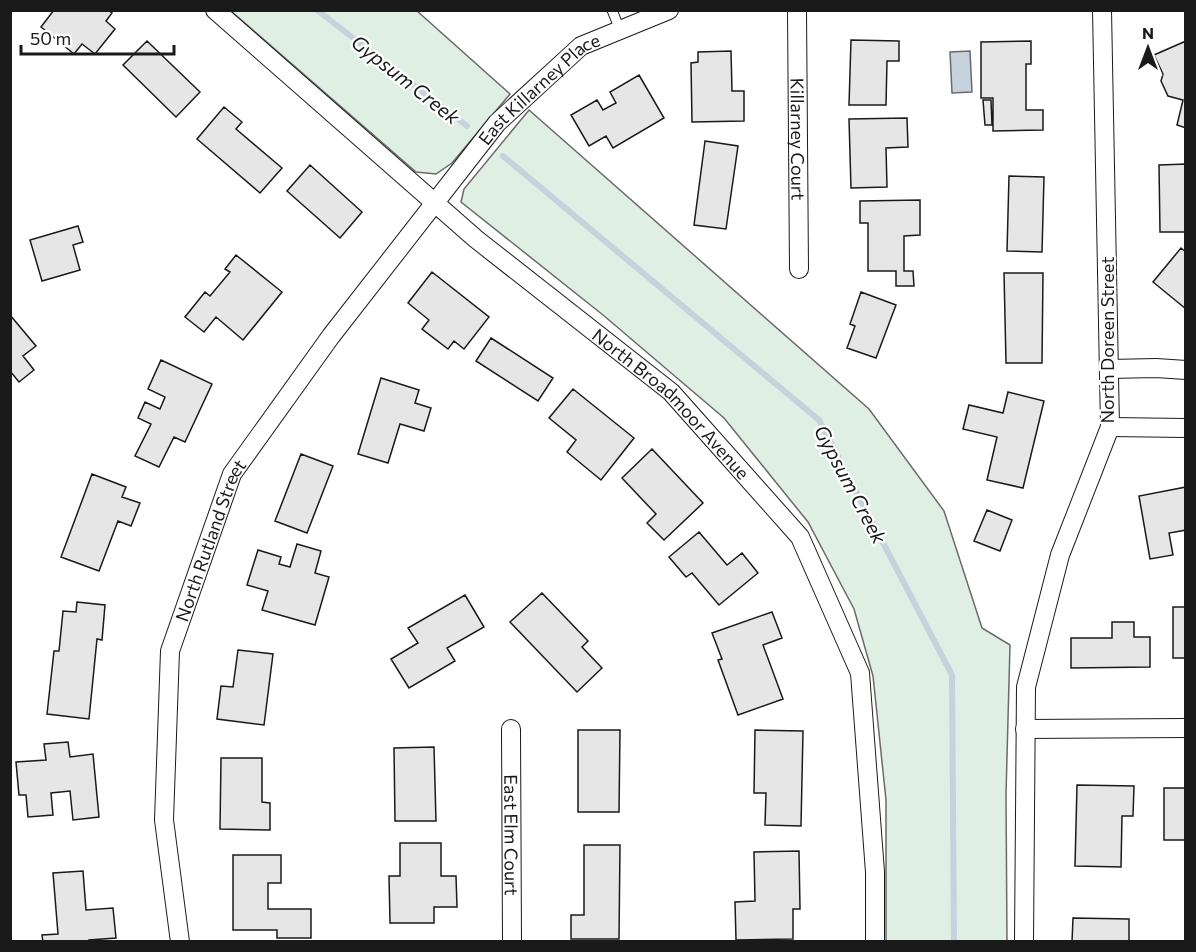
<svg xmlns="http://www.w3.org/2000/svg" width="1196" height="952" viewBox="0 0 1196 952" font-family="Commissioner,sans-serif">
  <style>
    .green { fill: #e0efe3; stroke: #6a6a6a; stroke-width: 1.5 }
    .water { fill: #c6d2dc; stroke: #6a6a6a; stroke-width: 1.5 }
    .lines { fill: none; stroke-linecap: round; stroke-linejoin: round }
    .stream { stroke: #c6d2dc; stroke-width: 6 }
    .building { fill: #e6e6e6; stroke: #1a1a1a; stroke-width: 1.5 }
    .lane-casing { stroke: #1a1a1a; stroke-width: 11 }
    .street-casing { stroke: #1a1a1a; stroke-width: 20 }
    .lane { stroke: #fff; stroke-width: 9 }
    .street { stroke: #fff; stroke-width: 18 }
    .labels { text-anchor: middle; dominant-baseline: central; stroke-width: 4.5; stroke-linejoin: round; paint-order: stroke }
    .street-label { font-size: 18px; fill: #1a1a1a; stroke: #fff }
    .water-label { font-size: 20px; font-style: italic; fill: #1a1a1a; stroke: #fff }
  </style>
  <rect width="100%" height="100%" fill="#fff"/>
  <path class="green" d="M231 11H417L510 94 452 163 436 174 416 172Z
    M529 110 869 409 944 511 982 628 1010 645 1006 794 1007 941H886V800L873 676 854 609 808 522 724 418 603 315 461 202 464 189Z"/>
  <path class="water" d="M970 51 972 92 952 93 950 52Z"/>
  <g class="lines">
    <path class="stream" d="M317 10 467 126
      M503 156 819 420 952 675 954 942"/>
  </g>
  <path class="building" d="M54 10H108L112 13 106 21 115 29 95 54 82 44 74 54 41 27Z
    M851 40 899 41V61H887L886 105H849Z
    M147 41 200 92 176 117 123 65Z
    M1031 41V64H1026V110H1043V130L993 131V98H981V42Z
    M1186 41V128L1177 125 1183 100 1168 96 1161 81 1163 74 1154 55Z
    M731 51 732 91H744V121L692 122 691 63 698 62V52Z
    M639 75 664 118 613 148 606 136 589 146 571 115 597 100 603 110 616 103 610 92Z
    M983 100H991L992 125H985Z
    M224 107 242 122 236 129 282 168 260 193 197 139Z
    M907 118 908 147 886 148 887 187 851 188 849 119Z
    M705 141 738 146 726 229 694 225Z
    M1186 164V232H1160L1159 165Z
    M310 165 362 212 340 238 287 191Z
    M1009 176 1044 177 1042 252 1007 251Z
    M920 200V235L904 236V271H913L914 286H896V271H868V223H860V201Z
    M78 226 83 242 73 245 80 270 42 281 30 240Z
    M1181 248 1186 252V309L1153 282Z
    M236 255 282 292 243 340 216 317 204 332 185 317 205 292 210 296 230 272 225 269Z
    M432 272 489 317 464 349 454 341 448 349 422 329 429 320 408 303Z
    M1004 273H1043L1042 363H1006Z
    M861 292 896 305 876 358 847 348 855 326 850 324Z
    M10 315 36 346 23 356 34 370 19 382 10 371Z
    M491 338 553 378 538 401 476 361Z
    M161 360 212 384 185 442 174 437 159 467 135 456 151 424 138 418 145 402 160 409 165 397 148 389Z
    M381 378 419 390 415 403 431 408 424 431 400 424 388 463 358 454Z
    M573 389 634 438 601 480 567 452 576 440 549 418Z
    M1008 392 1044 401 1023 488 987 480 997 437 963 429 969 405 1003 413Z
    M652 449 703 503 664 540 647 523 656 514 622 478Z
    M301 454 333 466 307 533 275 521Z
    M92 474 126 487 122 497 140 503 131 526 118 521 99 571 61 557Z
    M1186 487V530L1169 533 1173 555 1150 559 1139 496Z
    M987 510 1012 520 1000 551 974 541Z
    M699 532 727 565 742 553 758 573 719 605 692 573 686 577 669 557Z
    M297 544 321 551 315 573 329 577 315 625 262 610 268 591 247 585 258 550 281 557 279 564 290 567Z
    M542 593 588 641 582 647 602 668 577 692 510 622Z
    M465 595 484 627 447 648 455 661 409 688 391 659 418 643 408 628Z
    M77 602 105 605 102 640 97 639 89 719 47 714 54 651H59L63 611 76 612Z
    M1173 607H1186V658H1173Z
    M772 612 782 638 763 645 783 699 738 715 718 660 722 659 712 633Z
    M1112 622H1134V637H1150V667L1071 668V638H1112Z
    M238 650 273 654 264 725 217 719 221 686 233 687Z
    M578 730H620L619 812H578Z
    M755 730 803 731 801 826 765 825 766 793H754Z
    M68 742 70 757 93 754 99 817 73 820 70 791 51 793 53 815 28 817 26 795H19L16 762 46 760 44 744Z
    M434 747 436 821H395L394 748Z
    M221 758H262V802L270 803V830L220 829Z
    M1077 785 1134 786 1133 816H1122L1121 867 1075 866Z
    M1164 788H1186V840H1164Z
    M400 843H441V876H456L457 907H434V923H390L389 876H400Z
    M584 845H620L619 939H571V915H584Z
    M799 851 800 909H793V939L736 940 735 902 755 901 754 852Z
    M233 855H281V883H268V909H311V938H277V930H233Z
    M83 871 86 910 113 908 116 938 89 940V942H43L42 935 58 934 53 873Z
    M1073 918 1129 919V942H1072Z"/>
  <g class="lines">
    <g class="lane-casing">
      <path id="lane" d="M612 10 620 30"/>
    </g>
    <g class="street-casing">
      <g id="street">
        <path id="s1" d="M215 10 476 239 671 392 800 537 860 673 875 872V942"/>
        <path id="s2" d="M797 10 799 269"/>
        <path d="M1109 369 1156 368 1186 370"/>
        <path d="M1110 427 1186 428"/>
        <path id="s3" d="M511 729 512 942"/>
        <path d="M1025 729 1186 728"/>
        <path id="s4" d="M180 942 164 820 170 651 232 474 331 336 497 123 581 46 669 10"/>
        <path d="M1024 942 1026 687 1060 555 1110 427 1102 10"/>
      </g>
    </g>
    <use href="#lane" class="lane"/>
    <use href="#street" class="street"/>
  </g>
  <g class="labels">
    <g class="street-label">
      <text stroke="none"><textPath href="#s4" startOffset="974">East Killarney Place</textPath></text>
      <text stroke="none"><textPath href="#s2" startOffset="129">Killarney Court</textPath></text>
      <text transform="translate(1107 340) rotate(-90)">North Doreen Street</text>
      <text stroke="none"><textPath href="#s1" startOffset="603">North Broadmoor Avenue</textPath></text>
      <text stroke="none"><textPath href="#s4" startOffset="410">North Rutland Street</textPath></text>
      <text stroke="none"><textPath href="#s3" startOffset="106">East Elm Court</textPath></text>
    </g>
    <g class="water-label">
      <text transform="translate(406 79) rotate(38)">Gypsum Creek</text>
      <text transform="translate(851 484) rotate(62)">Gypsum Creek</text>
    </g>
  </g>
  <rect width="1196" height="952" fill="none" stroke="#1a1a1a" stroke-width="24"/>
  <g transform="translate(1148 48)" stroke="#ffffff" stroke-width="4.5" paint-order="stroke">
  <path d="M0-4.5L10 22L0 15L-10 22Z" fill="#1a1a1a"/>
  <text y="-9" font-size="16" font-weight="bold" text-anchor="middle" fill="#1a1a1a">N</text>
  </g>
  <path d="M21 45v9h153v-9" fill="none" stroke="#1a1a1a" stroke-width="3"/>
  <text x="30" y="45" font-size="18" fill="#1a1a1a" stroke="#ffffff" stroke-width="4.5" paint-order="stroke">50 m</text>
</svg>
